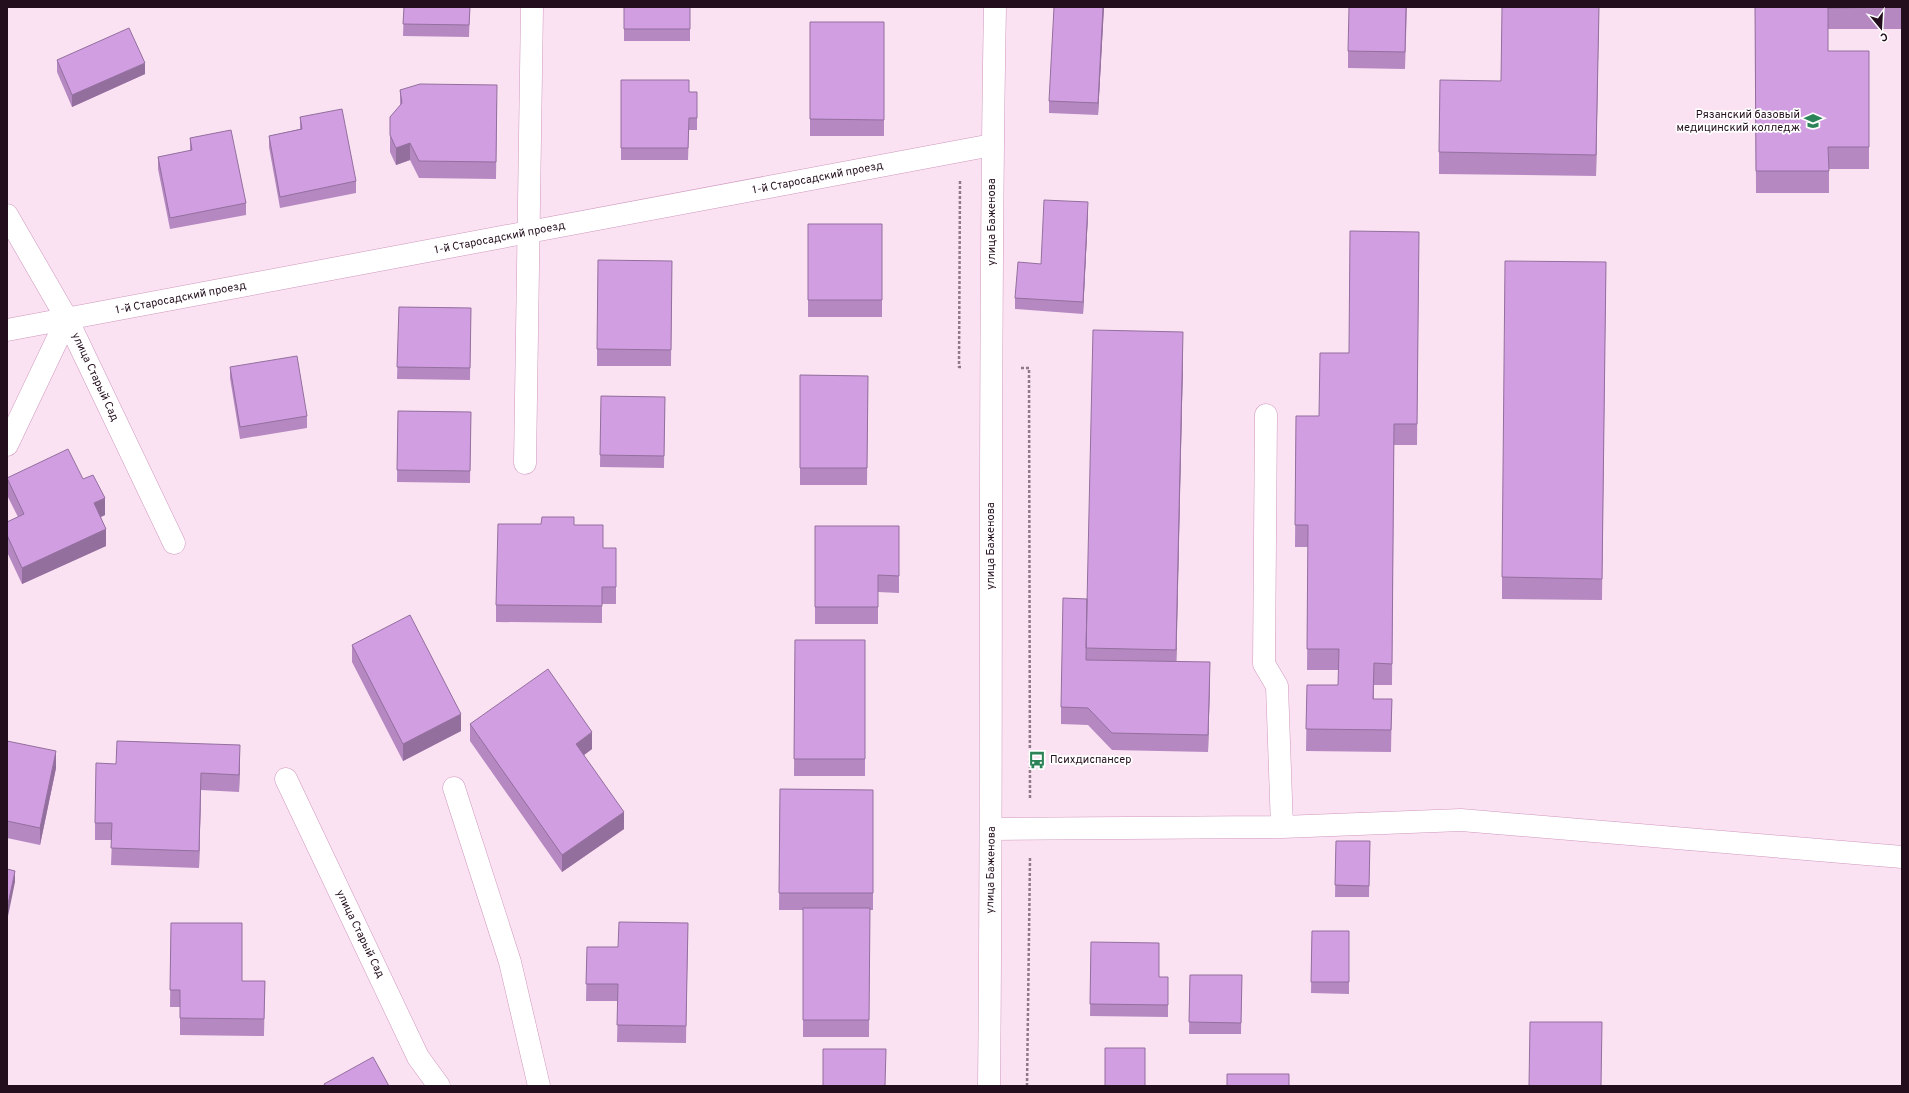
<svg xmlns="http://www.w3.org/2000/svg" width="1909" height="1093" viewBox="0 0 1909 1093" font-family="Overpass,sans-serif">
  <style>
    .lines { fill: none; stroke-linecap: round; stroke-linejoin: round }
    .minor-casing { stroke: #cf97be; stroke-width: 23 }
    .path { stroke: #8f7887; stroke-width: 2.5; stroke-dasharray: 3 2; stroke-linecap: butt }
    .minor { stroke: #fff; stroke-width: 22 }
    .wall { fill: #b588c2 }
    .shaded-wall { fill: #936f9e }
    .building { fill: #d29ee2; stroke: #936f9e }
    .labels { text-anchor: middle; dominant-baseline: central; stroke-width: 3.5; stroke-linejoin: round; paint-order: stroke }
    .poi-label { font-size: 11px; fill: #230e1d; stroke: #fff; text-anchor: end }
    .street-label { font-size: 11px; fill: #230e1d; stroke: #fff }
  </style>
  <rect width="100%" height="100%" fill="#fbe2f2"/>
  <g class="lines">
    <g class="minor-casing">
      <path id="minor" d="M7 215 67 319 174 543
        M7 330 992 145
        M1266 415 1264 664 1277 686 1282 827
        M7 445 67 319
        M525 463 532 7
        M286 779 418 1057 439 1086
        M454 788 510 962 539 1086
        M992 829 1282 827 1461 820 1902 857
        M989 1086C993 726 988 367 995 7"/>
    </g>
    <path class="path" d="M960 181 959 367H962
      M1021 368H1029L1030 799
      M1027 1086 1030 858"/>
    <use href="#minor" class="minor"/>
  </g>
  <path class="wall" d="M404 7H470L469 37 403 36Z
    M624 7H690V41H624Z
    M1104 7 1098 115 1049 113V101Z
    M1407 7 1405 69 1348 68V51Z
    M1599 7 1596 176 1439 174V152L1501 81Z
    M1755 7H1902V29H1828V51H1869V169H1829V193H1756Z
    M810 22H884V136H810Z
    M57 60 145 74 72 107 57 72Z
    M621 80 689 92H697V130H689L688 160H621Z
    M400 90 497 102 496 179 419 178 410 160 396 165 390 152V117L400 106Z
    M300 117 356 181V193L280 208 269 147V136L300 129Z
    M190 138 246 203V215L170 229 158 169V157L190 151Z
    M1088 214 1083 314 1015 309V298L1041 264Z
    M808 224H882V317H808Z
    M1419 232 1417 445H1394L1392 685H1374V699H1392L1391 752 1306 751 1307 685H1338L1339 670H1307L1308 547H1295L1296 416H1319L1349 353Z
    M672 261 671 366H597V349Z
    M1606 262 1602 600 1502 599V577Z
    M399 307 471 308 470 380 397 379Z
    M1183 360 1176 662 1210 679 1208 752 1112 750 1088 725 1061 724V707L1087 599Z
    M230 367 307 416V428L240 439 230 378Z
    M800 375 868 376 867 485H800Z
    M601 396 665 397 664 468 600 467Z
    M398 411 471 412 470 483 397 482Z
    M7 478 83 479 105 515 101 517 106 546 22 584 7 552V522L18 517 7 495Z
    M574 525 603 548 616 564V604H602V623L496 622V605Z
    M815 526H899V593L878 592V624H815Z
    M795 640H865V776H794Z
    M352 645 461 731 403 761 352 662Z
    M470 724 592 749 584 755 624 829 562 872 470 741Z
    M7 741 56 768 40 845 7 838Z
    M240 762 239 792 201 790 199 868 111 865 112 840H95V823L116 764Z
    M780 789 873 790V910H870L869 1037H803V910H779Z
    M1336 841H1370L1369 897H1335Z
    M171 923 242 981H265L264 1036 180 1035V1007H170Z
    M688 923 686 1043 617 1042 618 1001H586L587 947H618Z
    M1312 931H1349V994L1311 993Z
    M1091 942 1159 977H1168V1017L1090 1016Z
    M1190 975H1242L1241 1034H1189Z"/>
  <path class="shaded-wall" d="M1103 7H1104L1098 115V103Z
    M1599 7 1596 176V155Z
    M145 63V74L72 107V95Z
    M410 143V160L396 165V148Z
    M1088 202V214L1083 314V302Z
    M1183 332V360L1176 679V650Z
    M105 498V515L94 520V503Z
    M106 529V546L22 584V568Z
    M1210 662V679L1208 752V735Z
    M461 714V731L403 761V744Z
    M592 732V749L576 761V744Z
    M240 745V762L239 792V775Z
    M56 751V768L40 845V828Z
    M201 773V790L199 868V851Z
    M624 812V829L562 872V855Z
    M15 871V882L7 921V909Z"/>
  <path class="building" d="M404 7H470L469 25 403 24Z
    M624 7H690V29H624Z
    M1054 7H1103L1098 103 1049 101Z
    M1349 7H1406L1405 52 1348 51Z
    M1502 7H1599L1596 155 1439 152 1440 80 1501 81Z
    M1755 7H1902L1828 8V51H1869V147H1828L1829 171H1756Z
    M810 22H884V120L810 119Z
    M129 28 145 63 72 95 57 60Z
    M621 80H689V92H697V118H689L688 148H621Z
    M420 84 497 85 496 162 419 161 410 143 396 148 390 135V117L402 103 400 90Z
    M342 109 356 181 280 197 269 136 302 129 300 117Z
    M231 130 246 203 170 218 158 157 192 150 190 138Z
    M1044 200 1088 202 1083 302 1015 298 1018 262 1041 264Z
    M808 224H882V300H808Z
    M1350 231 1419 232 1417 424H1394L1392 664 1374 663 1373 699H1392L1391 730 1306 729 1307 685H1338L1339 649H1307L1308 525H1295L1296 416H1319L1320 353H1349Z
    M598 260 672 261 671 350 597 349Z
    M1505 261 1606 262 1602 579 1502 577Z
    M399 307 471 308 470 368 397 367Z
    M1093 330 1183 332 1176 650 1086 648Z
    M297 356 307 416 240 427 230 367Z
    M800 375 868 376 867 468H800Z
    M601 396 665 397 664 456 600 455Z
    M398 411 471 412 470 471 397 470Z
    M68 449 83 479 93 475 105 498 94 503 106 529 22 568 7 535V522L24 514 7 478Z
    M542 517H574V525H603V548H616V587H602V606L496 605 498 524H541Z
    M815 526H899V576L878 575V607H815Z
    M1063 598 1087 599 1086 660 1210 662 1208 735 1112 733 1088 708 1061 707Z
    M410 615 461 714 403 744 352 645Z
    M795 640H865V759H794Z
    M548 669 592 732 576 744 624 812 562 855 470 724Z
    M7 741 56 751 40 828 7 821Z
    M117 741 240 745 239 775 201 773 199 851 111 848 112 823H95L96 763 116 764Z
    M780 789 873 790V893H779Z
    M1336 841H1370L1369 886 1335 885Z
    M7 869 15 871 7 909Z
    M803 908H870L869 1020H803Z
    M619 922 688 923 686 1026 617 1025 618 984H586L587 947H618Z
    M171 923H242V981H265L264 1019 180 1018V990H170Z
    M1312 931H1349V982H1311Z
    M1091 942 1159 943V977H1168V1005L1090 1004Z
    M1190 975H1242L1241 1023 1189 1022Z
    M1530 1022H1602L1601 1086H1529Z
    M1105 1048H1145V1086H1105Z
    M823 1049H886L885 1086H823Z
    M373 1057 389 1086H325L324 1084Z
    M1227 1074H1289V1086H1227Z"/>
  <defs>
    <g id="university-bare" transform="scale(1.38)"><path d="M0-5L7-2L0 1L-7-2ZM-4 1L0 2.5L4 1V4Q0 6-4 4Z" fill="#2b8357" stroke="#fff" stroke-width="2.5" paint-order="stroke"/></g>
    <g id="bus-bare" transform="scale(1.38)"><path d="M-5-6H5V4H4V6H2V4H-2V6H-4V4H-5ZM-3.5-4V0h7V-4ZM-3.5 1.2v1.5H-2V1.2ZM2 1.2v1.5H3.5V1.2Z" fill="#2b8357" stroke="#fff" stroke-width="2.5" paint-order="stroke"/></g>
  </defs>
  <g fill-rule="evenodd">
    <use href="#university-bare" x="1813" y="121"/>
    <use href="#bus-bare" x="1037" y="760"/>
  </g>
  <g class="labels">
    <g class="poi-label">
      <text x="1800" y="115">Рязанский базовый<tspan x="1800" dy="13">медицинский колледж</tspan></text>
      <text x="1050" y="760" text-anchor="start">Психдиспансер</text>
    </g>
    <g class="street-label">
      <text transform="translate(818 178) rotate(-11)">1-й Старосадский проезд</text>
      <text transform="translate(992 222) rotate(-90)">улица Баженова</text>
      <text transform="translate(500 238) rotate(-11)">1-й Старосадский проезд</text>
      <text transform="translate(181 298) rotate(-11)">1-й Старосадский проезд</text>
      <text transform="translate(95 377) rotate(65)">улица Старый Сад</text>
      <text transform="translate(991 546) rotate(-90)">улица Баженова</text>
      <text transform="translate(991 870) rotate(-89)">улица Баженова</text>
      <text transform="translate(360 934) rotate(64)">улица Старый Сад</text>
    </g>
  </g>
  <rect width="1909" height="1093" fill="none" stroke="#230e1d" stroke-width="16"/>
  <g transform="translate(1881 28) rotate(162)" stroke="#ffffff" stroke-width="3" paint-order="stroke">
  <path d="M0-3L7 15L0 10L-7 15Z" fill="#230e1d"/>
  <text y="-6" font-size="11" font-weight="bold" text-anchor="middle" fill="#230e1d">С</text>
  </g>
</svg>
